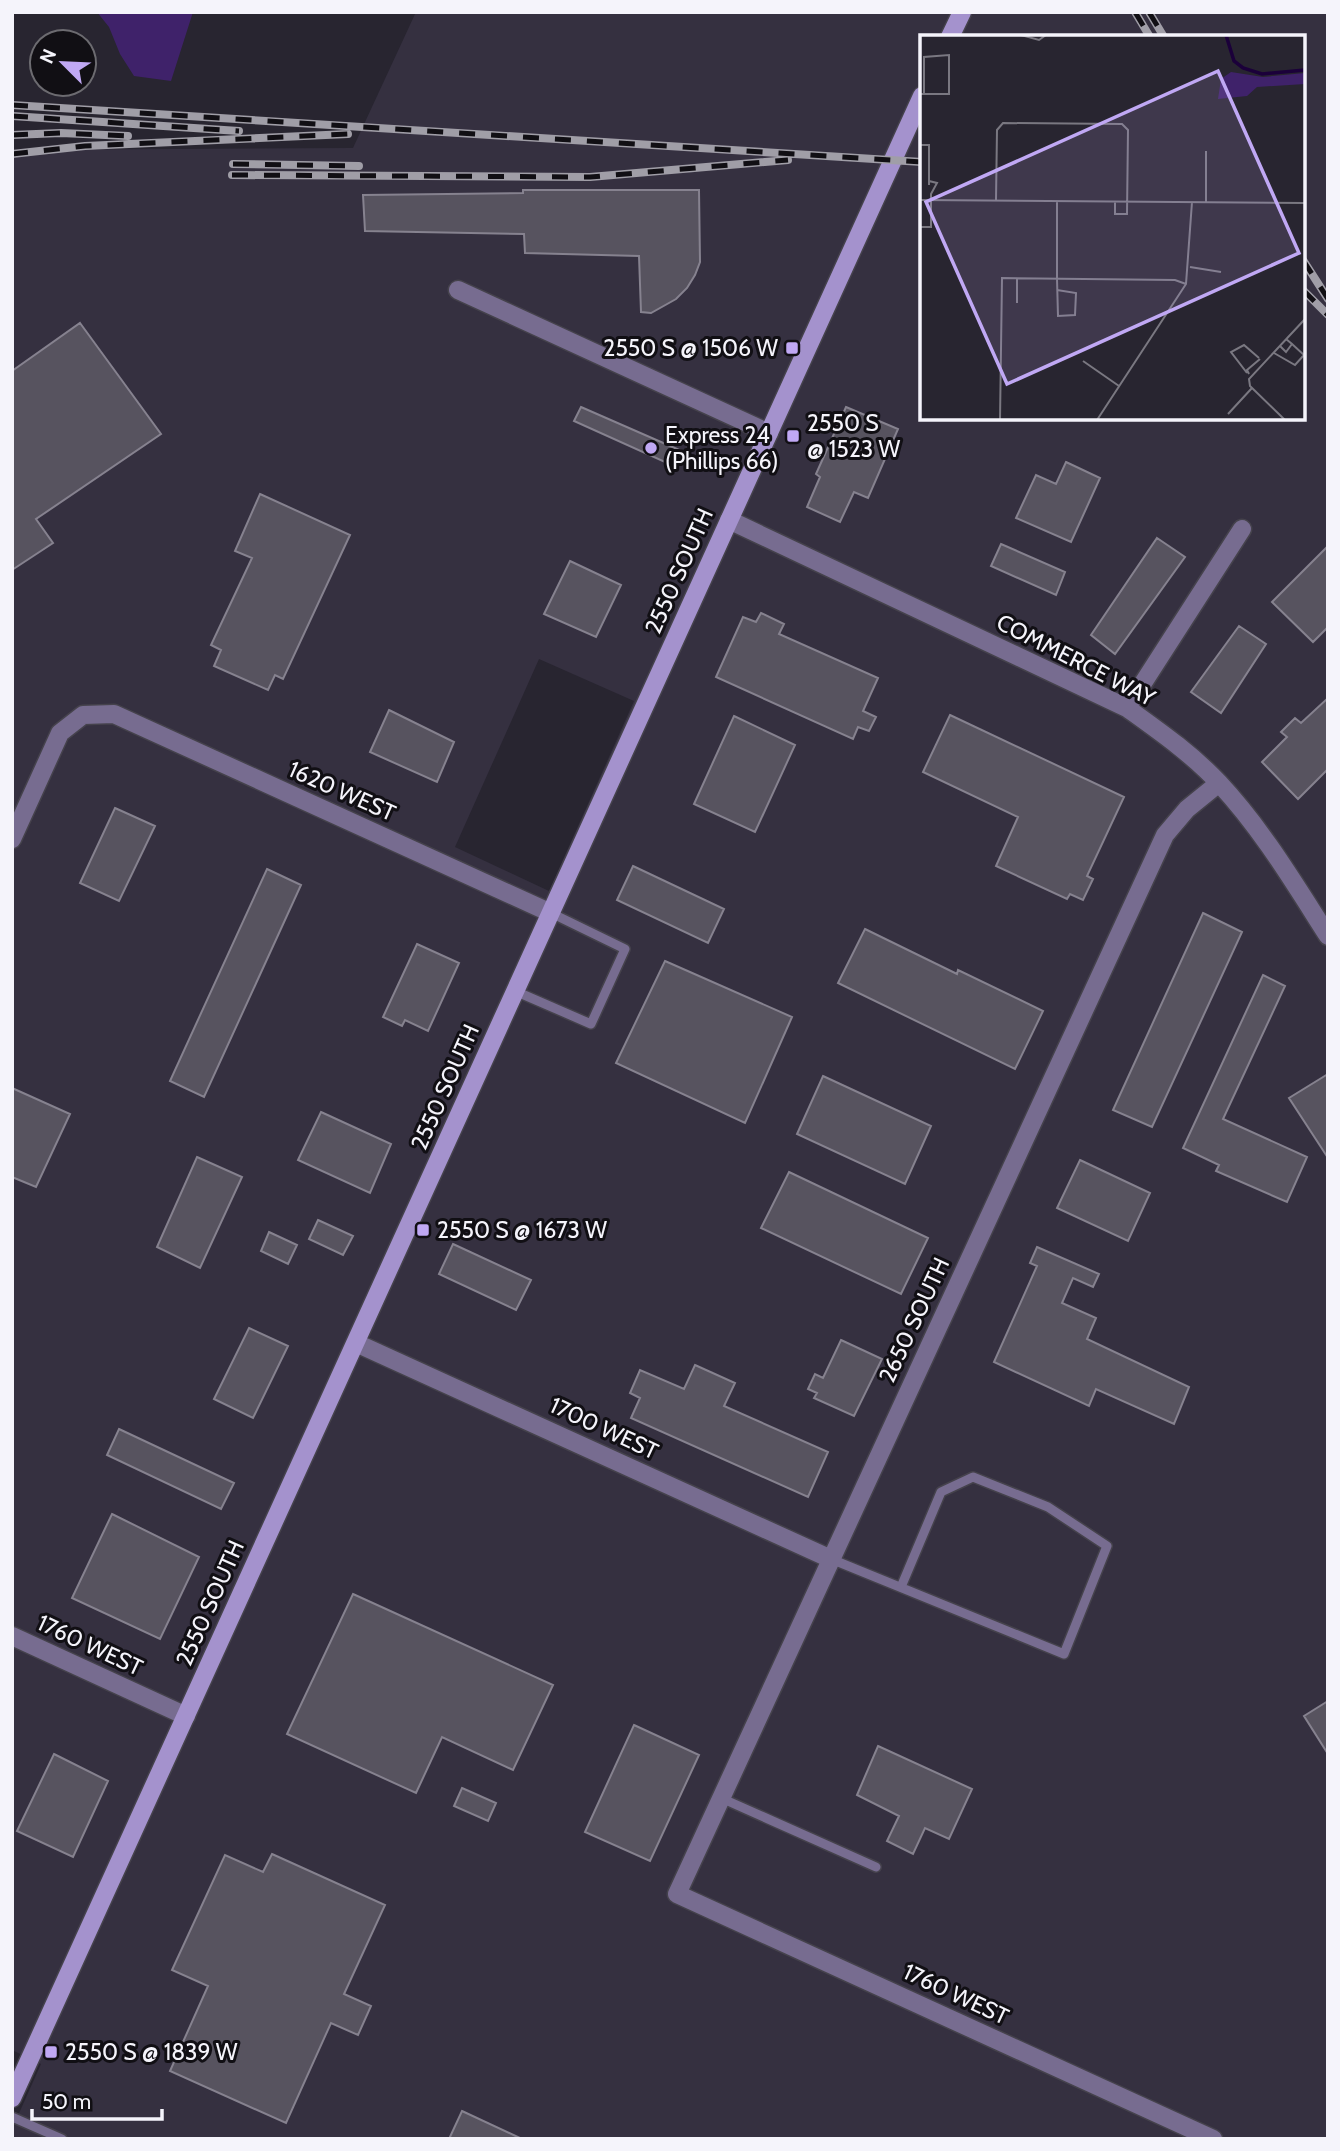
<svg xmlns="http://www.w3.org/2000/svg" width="1340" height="2151" viewBox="0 0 1340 2151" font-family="Cabin,sans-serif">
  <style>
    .built { fill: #353040; fill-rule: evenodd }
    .green { fill: #3f226a }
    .building { fill: #57535f; stroke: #86828f; stroke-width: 2 }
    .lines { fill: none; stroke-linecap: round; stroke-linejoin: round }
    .service-casing { stroke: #45424c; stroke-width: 12 }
    .minor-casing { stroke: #45424c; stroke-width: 21 }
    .secondary-casing { stroke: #45424c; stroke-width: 21 }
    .service { stroke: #776c90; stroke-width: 9 }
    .minor { stroke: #776c90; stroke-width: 18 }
    .secondary { stroke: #a492cd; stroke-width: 18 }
    .rail-casing { stroke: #a09ea7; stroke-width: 8 }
    .rail { stroke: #110f14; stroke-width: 5; stroke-dasharray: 16; stroke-linecap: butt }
    .poi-dot { fill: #c0a8f4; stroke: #110f14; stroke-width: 2.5 }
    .labels { text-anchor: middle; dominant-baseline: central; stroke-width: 6; stroke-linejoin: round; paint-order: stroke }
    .poi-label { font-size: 23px; fill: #f5f4fb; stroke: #110f14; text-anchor: start }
    .street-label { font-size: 23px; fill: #f5f4fb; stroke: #110f14 }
    .inset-river { fill: none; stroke: #1b003a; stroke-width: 3.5 }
    .inset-road { fill: none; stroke: #7a7881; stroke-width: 2 }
    .view { fill: #c0a8f4; fill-opacity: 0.15; stroke: #c0a8f4; stroke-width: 3.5 }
    .inset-edge { fill: none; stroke: #f5f4fb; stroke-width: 3.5 }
  </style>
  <rect width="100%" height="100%" fill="#282530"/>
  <path class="built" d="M416 12H1328V2139H12V2129L41 2064 12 2050V150L353 148ZM922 37H1303V418H922ZM539 659 634 701 549 891 455 847Z"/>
  <path class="green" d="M97 12H193L171 81 134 76 120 54 109 27Z"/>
  <path class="building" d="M523 190H699L700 262 695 275 687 288 676 299 651 313 641 312 639 256 525 253 524 234 365 231 363 195 523 193Z
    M80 323 161 434 36 519 53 543 12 570V371Z
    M581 407 684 452 676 467 574 421Z
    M846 407 898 429 868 498 854 492 840 522 807 507 820 477 816 474Z
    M1066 462 1100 478 1071 542 1016 518 1036 475 1056 484Z
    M260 494 350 535 283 679 275 675 268 690 214 666 221 650 211 645 252 558 235 551Z
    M1157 538 1185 557 1115 654 1091 635Z
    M1001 544 1065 572 1056 595 991 566Z
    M1328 546V627L1313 642 1272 602Z
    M570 561 621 585 596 637 544 614Z
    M761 613 784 624 779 634 878 678 863 711 876 717 869 731 858 727 853 739 716 677 743 617 756 622Z
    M1239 626 1266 644 1221 713 1191 692Z
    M1328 698V769L1298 799 1262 762 1287 737 1281 732 1295 718 1301 723Z
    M389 710 454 742 437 782 370 752Z
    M950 715 1124 797 1087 876 1093 879 1083 900 1070 894 1067 899 996 866 1018 817 923 772Z
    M734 716 795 745 755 832 694 804Z
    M115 808 155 826 119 901 80 883Z
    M633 866 724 909 708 943 617 900Z
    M267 869 301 885 204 1097 170 1081Z
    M1203 913 1242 932 1152 1127 1113 1110Z
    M865 929 957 974 958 970 1043 1011 1015 1069 838 983Z
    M417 944 459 963 428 1031 405 1020 402 1026 383 1017Z
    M665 961 792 1017 745 1123 616 1063Z
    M1263 975 1285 986 1223 1119 1307 1157 1287 1202 1216 1171 1219 1165 1183 1148Z
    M1328 1074V1158L1289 1098Z
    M823 1076 931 1126 905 1184 797 1134Z
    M12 1088 70 1114 36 1187 12 1177Z
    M321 1112 391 1144 370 1193 298 1160Z
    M197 1157 242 1177 200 1268 157 1247Z
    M1080 1160 1150 1193 1128 1241 1057 1208Z
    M789 1172 928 1238 901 1294 761 1228Z
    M318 1220 353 1236 343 1255 309 1239Z
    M269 1232 297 1245 288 1264 261 1251Z
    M453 1244 531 1280 516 1310 439 1274Z
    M1037 1247 1099 1274 1093 1287 1073 1278 1062 1303 1096 1318 1087 1339 1189 1387 1174 1424 1096 1389 1089 1406 994 1362 1037 1266 1030 1263Z
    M249 1328 288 1346 253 1418 214 1399Z
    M841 1340 882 1359 854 1416 814 1398 817 1393 808 1389 815 1374 823 1378Z
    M695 1365 735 1383 724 1406 828 1452 808 1497 631 1418 640 1398 630 1393 640 1370 684 1389Z
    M119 1429 234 1483 221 1509 107 1455Z
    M112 1514 199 1557 160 1639 72 1598Z
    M353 1594 553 1685 513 1770 442 1737 416 1793 287 1734Z
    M1328 1701V1754L1304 1716Z
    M634 1725 699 1755 650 1861 585 1832Z
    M878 1746 972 1789 949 1839 925 1828 913 1854 887 1841 899 1816 857 1795Z
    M54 1754 108 1781 73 1857 17 1831Z
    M462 1788 496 1803 488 1821 454 1806Z
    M272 1854 385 1905 344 1994 371 2006 358 2035 331 2023 286 2123 170 2071 208 1986 172 1970 225 1855 263 1872Z
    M462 2111 522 2139H449Z"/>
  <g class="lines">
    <g class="service-casing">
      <path id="service" d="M515 991 591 1024 625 949 551 913
        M831 1559 1064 1654 1107 1546 1048 1507 973 1477 941 1492 901 1587
        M721 1798 876 1867
        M12 2117 62 2139"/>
    </g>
    <g class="minor-casing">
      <path id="minor" d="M458 290 769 433
        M729 520 1127 708C1159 731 1192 754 1219 783 1262 829 1294 883 1328 936
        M1127 708 1242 529
        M12 839 60 733 83 715 114 714 551 913
        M356 1343 831 1559
        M12 1636 186 1716
        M1213 2139 677 1894 1165 835 1187 809 1219 783"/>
    </g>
    <g class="secondary-casing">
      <path id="secondary" d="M950 37 962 12
        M12 2098 922 96"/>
    </g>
    <use href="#service" class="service"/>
    <use href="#minor" class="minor"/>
    <use href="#secondary" class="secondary"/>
    <g class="rail-casing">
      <path id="rail" d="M1135 12 1150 37
        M1149 12 1164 37
        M12 105 922 162
        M12 116 239 131
        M12 135 61 133 128 136
        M12 154 85 146 348 134
        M233 164 359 166
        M232 175 590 177 788 160
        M1303 260 1328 299
        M1303 290 1328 315"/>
    </g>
    <use href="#rail" class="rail"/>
  </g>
  <g class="poi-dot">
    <rect x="785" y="341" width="14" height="14" rx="3.5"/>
    <rect x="786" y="429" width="14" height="14" rx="3.5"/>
    <circle cx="651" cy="448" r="7"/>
    <rect x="416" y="1223" width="14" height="14" rx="3.5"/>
    <rect x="44" y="2045" width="14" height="14" rx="3.5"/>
  </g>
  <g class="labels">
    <g class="poi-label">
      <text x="778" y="348" text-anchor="end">2550 S @ 1506 W</text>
      <text x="807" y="423">2550 S<tspan x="807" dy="26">@ 1523 W</tspan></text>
      <text x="665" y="435">Express 24<tspan x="665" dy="26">(Phillips 66)</tspan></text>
      <text x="437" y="1230">2550 S @ 1673 W</text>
      <text x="65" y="2052">2550 S @ 1839 W</text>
    </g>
    <g class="street-label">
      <text transform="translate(679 571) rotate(-66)">2550 SOUTH</text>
      <text transform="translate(1076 660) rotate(27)">COMMERCE WAY</text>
      <text transform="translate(342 791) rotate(24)">1620 WEST</text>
      <text transform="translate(445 1087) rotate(-66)">2550 SOUTH</text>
      <text transform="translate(914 1320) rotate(-65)">2650 SOUTH</text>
      <text transform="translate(604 1428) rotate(25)">1700 WEST</text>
      <text transform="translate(210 1603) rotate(-66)">2550 SOUTH</text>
      <text transform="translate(90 1645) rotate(25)">1760 WEST</text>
      <text transform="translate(956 1994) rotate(25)">1760 WEST</text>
    </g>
  </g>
  <g transform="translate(920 35)">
    <rect width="385" height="385" fill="#282530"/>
    <path d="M311 37 343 42 385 38V49L337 52 327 61 298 64 301 44Z" fill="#3f226a"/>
    <path class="inset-river" d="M306 0 314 26 323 33 342 39 385 35"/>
    <path class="inset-road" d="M101 0 119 5 126 0M0 59H29V20L4 22V59M0 110H9V150M0 165 385 168M76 165 77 95 83 88 202 89 208 95 207 179H195V166M286 167V116M0 192H11V159L17 148 9 146M270 232 301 237M97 243V268M137 255 156 258 155 280 138 281 137 244V166M360 311 366 317 372 309 366 304M354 318 375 330 384 320 372 309M163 326 199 351M327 338 311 317 324 310 339 323M329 339 327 335 340 324M308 379 332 353M80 385 82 243 255 245 266 249M177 385 266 249 272 167M365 385 330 351 329 344 385 284"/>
    <path class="view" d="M298 36 379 218 87 349 6 167Z"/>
    <rect width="385" height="385" class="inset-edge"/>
  </g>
  <rect width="1340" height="2151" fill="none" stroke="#f5f4fb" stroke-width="28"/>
  <g transform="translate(63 63) rotate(294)"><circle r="33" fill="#110f14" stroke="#6c6b70" stroke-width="2"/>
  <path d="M0-5L12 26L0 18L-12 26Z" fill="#c0a8f4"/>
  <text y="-10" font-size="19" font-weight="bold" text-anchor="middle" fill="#f5f4fb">N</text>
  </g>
  <path d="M32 2109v10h130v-10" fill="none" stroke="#f5f4fb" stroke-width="3.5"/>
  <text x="42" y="2109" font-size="21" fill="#f5f4fb" stroke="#110f14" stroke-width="5" paint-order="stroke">50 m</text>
</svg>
